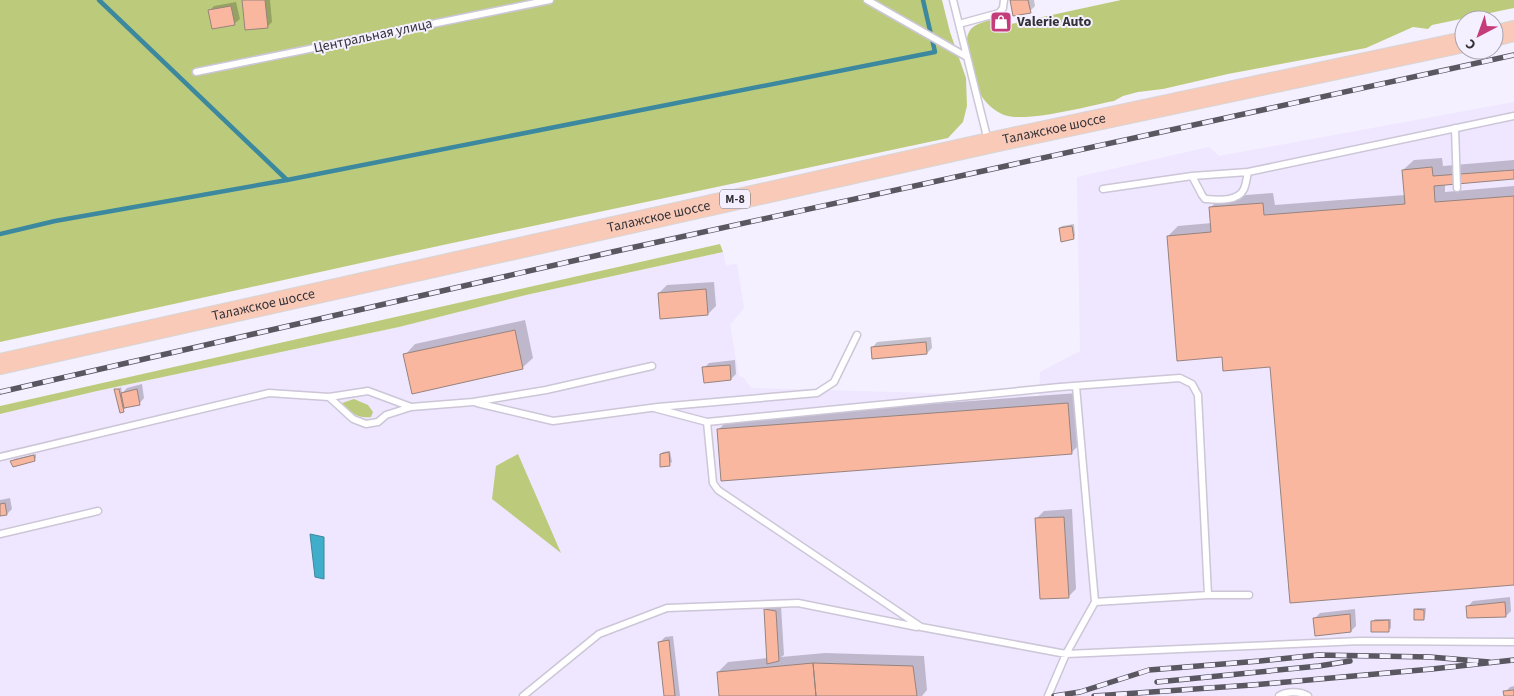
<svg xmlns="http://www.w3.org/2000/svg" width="1514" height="696" viewBox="0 0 1514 696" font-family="'Source Sans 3',sans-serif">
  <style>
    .built { fill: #efe6ff }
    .green { fill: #bccb7b }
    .water { fill: #40aeca; stroke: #3c889e }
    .shadow { fill: #0003 }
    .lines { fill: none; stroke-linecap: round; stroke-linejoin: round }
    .stream { stroke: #3c889e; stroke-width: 4.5 }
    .building { fill: #fab7a0; stroke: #97837d }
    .service-casing { stroke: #ccc6d7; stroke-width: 9 }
    .primary-casing { stroke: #d6d6d7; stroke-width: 22 }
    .service { stroke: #fff; stroke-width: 6 }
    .primary { stroke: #f8cab7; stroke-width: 20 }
    .rail-casing { stroke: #5b5760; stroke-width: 5.5 }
    .rail { stroke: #f5f0ff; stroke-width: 4; stroke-dasharray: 11; stroke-linecap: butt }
    .labels { text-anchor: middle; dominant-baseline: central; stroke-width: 4; stroke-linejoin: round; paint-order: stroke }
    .shield { fill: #f5f0ff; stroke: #6d6a73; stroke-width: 1 }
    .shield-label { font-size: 12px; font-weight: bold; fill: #333037 }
    .poi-label { font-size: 14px; font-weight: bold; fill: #333037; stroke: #f5f0ff; text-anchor: start }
    .street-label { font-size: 14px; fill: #333037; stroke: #f5f0ff }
  </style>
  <rect width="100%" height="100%" fill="#f5f0ff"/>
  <path class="built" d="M1514 102V696H0V414L97 391 399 327 526 295 723 252 726 265 737 264 744 308 730 325 739 376 744 378 751 388 1039 396 1040 372 1080 351 1077 177 1209 147 1219 156Z"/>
  <path class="green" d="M0 0H942L950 32 966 78 967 106 963 122 948 138 443 245 0 342Z
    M1121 0H1514V8L1432 25 1428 29 1413 27 1366 48 1228 74 1163 89 1138 92 1123 96 1114 101C1088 106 1027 123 1004 115 996 112 985 103 981 95 975 87 970 51 967 39 969 24 981 23 994 19L997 27Z
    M720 244 723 252 526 295 399 327 97 391 0 414V406Z
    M354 399 368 405 373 412 371 417C357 419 351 412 342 403Z
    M518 454 561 553 492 499 496 466Z"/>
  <path class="water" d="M310 534 324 537V579L315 577Z"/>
  <path class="shadow" d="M243 0H270L272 22 267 27Z
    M1011 0H1034L1035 6 1030 11Z
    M236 2 240 19 234 24 209 11 214 6Z
    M1008 14 1010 21 1008 23 998 26 996 19 998 17Z
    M1442 158 1443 166 1514 160V178L1445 184V192L1514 186V584L1272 366 1223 356 1168 236 1178 226 1212 223 1210 208 1221 197 1273 193 1275 205 1405 195 1403 170 1414 160Z
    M1074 224 1075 236 1073 238 1060 228 1062 226Z
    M714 282 716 306 708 314 659 293 667 285Z
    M525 320 533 358 522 368 405 355 415 344Z
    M931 337 932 348 927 353 872 348 877 342Z
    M735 360 736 374 731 379 704 368 709 363Z
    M142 384 144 398 139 404 125 406 126 408 121 411 116 390 121 387 122 393 127 388Z
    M1078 393 1082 442 1071 453 718 430 729 419Z
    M670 451 672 462 669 464 661 454 663 452Z
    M36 454V458L34 460 12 462 14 459Z
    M10 498 12 509 7 514 0 515V500Z
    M1072 509 1076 589 1068 597 1036 519 1044 511Z
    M1510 597 1511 611 1506 616 1468 606 1473 601Z
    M770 605 781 606 784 655 781 657 825 653 924 656 927 690 922 696H720L718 672 728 662 768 658 765 610Z
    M1417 608H1426L1425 617 1423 619 1415 610Z
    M1355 609 1356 626 1351 631 1315 618 1320 613Z
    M1375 619H1391V628L1388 630 1372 622Z
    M673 636 680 696H665L660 642 665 637Z
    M1514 686V696H1505V692L1510 687Z"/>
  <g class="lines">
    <path class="stream" d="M99 0 287 180
      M0 234 55 221 287 180 935 52 923 0"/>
  </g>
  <path class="building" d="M242 0H265L268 28 245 30Z
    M1010 0H1028L1031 13 1013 16Z
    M231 6 235 25 212 29 208 10Z
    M1006 16 1008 24 997 27 994 19Z
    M1432 167 1433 176 1514 170V179L1434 186 1435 202 1514 196V585L1290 603 1270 367 1223 371 1222 357 1177 361 1167 236 1211 232 1209 207 1263 203 1264 215 1405 204 1402 170Z
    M1072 226 1074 239 1061 242 1059 228Z
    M706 289 708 315 660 319 658 293Z
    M515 330 523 369 412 394 403 354Z
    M926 342 927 354 872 359 871 347Z
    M730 365 731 380 704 383 702 367Z
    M114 389H119L124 412 120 413Z
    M137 389 140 405 124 408 121 393Z
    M1068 403 1072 454 721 481 717 429Z
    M669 452 670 466 660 467V454Z
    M34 455 35 461 13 467 10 461Z
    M5 503 7 515 0 516V504Z
    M1064 517 1069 598 1040 599 1035 518Z
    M1505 602 1506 617 1467 618 1466 606Z
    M764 609 776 611 779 661 767 664Z
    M1414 609 1424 610V620H1414Z
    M1350 614 1351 632 1315 636 1313 618Z
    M1389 620V632H1371V621Z
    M669 640 675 696H664L658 642Z
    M813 663 816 696H719L717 672Z
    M813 663 913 666 917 696H816Z
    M1514 690V696H1504L1503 691Z"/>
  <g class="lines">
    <g class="service-casing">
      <path id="service" d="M867 0 967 57
        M953 0 988 141
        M959 24 999 13 1003 8 1004 0
        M196 72 550 0
        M1455 128 1457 188
        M1192 176 1202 195 1205 199C1218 200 1238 202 1244 189 1246 184 1247 177 1248 172
        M1103 189 1192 176 1248 172 1514 116
        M329 397 353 419 366 424 378 422 386 415 411 407
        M477 403 553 421 658 407 817 393 834 382 857 335
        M654 408 707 422 1060 387 1180 378 1192 384 1198 395 1208 595 1095 602
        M707 422 713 483 718 490 921 627 1066 654 1360 641 1514 642
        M0 457 269 393 329 397 368 391 411 407 473 402 546 390 652 366
        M0 534 98 511
        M1208 595H1249
        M523 696 599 634 667 608 798 603 917 627
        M1048 696 1066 654 1095 602 1076 386
        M1279 696C1286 691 1301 691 1308 696"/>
    </g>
    <g class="primary-casing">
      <g id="primary">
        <path d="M1494 36 1514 31"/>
        <path id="s1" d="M0 364 989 143 1464 42"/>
      </g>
    </g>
    <use href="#service" class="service"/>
    <use href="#primary" class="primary"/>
    <g class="rail-casing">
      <path id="rail" d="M0 392 612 252 1514 55
        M1157 682 1319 666 1350 661
        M1054 696 1080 692 1149 670 1260 661 1318 655 1430 657 1489 662
        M1094 696 1252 685 1432 669 1514 660"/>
    </g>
    <use href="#rail" class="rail"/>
  </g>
  <defs>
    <g id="shop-square" transform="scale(1.125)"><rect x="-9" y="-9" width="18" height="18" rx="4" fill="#c43c79" stroke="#f5f0ff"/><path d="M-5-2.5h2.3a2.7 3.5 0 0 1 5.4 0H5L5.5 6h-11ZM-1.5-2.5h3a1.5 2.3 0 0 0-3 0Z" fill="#fff"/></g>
  </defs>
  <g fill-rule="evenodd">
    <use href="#shop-square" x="1001" y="22"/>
  </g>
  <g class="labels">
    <rect class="shield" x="720" y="189.5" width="30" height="19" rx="4"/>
    <g class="shield-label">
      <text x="735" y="199">М-8</text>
    </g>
    <g class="poi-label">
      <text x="1017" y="22">Valerie Auto</text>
    </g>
    <g class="street-label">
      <text transform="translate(373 36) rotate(-12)">Центральная улица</text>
      <text stroke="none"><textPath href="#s1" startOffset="1080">Талажское шоссе</textPath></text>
      <text stroke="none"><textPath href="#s1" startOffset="675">Талажское шоссе</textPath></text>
      <text stroke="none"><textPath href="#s1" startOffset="270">Талажское шоссе</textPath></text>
    </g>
  </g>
  <g transform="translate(1479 35) rotate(221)"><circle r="24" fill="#f5f0ff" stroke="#a7a3af"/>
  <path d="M0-4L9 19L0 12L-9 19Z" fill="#c43c79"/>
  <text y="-8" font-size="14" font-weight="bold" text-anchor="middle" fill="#333037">С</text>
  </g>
</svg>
